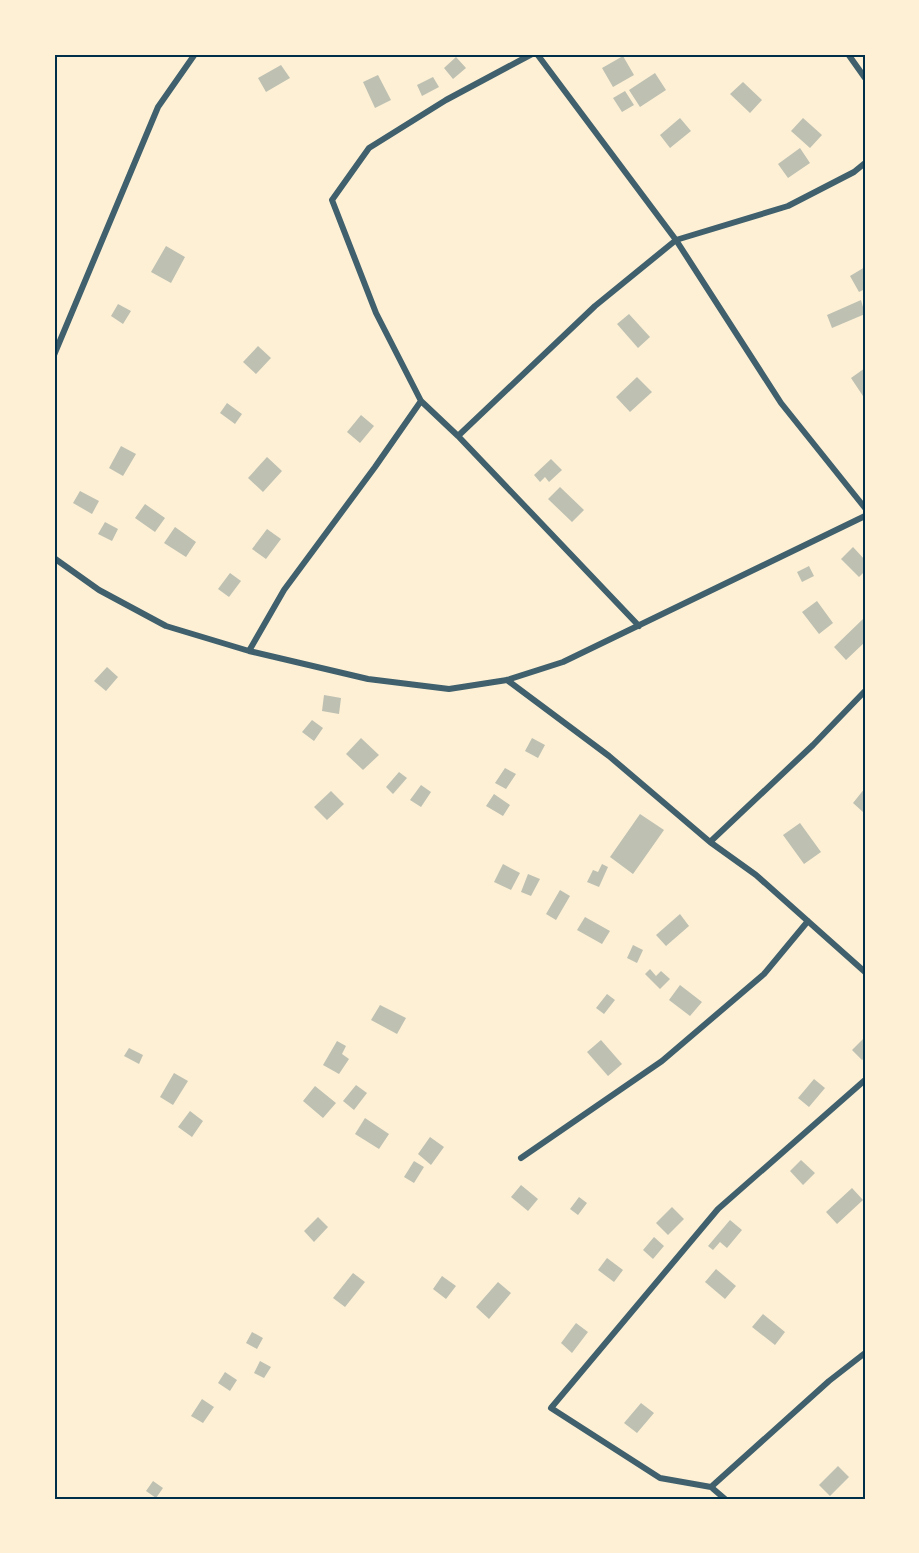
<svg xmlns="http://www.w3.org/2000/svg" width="919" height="1553" viewBox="0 0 919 1553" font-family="'DejaVu Sans',sans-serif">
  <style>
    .building { fill: #bec0b2 }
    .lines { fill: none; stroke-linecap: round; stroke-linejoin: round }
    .minor { stroke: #3f606c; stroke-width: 6 }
    .neatline { fill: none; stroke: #003049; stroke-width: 2 }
  </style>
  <rect width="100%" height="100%" fill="#fdf0d5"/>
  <path class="building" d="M623 56 634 75 613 87 602 68Z
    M456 57 466 68 453 79 444 68Z
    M281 65 290 78 266 92 258 78Z
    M655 73 666 90 640 107 629 90Z
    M378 75 391 100 375 108 363 82Z
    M433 77 439 87 422 96 417 85Z
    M743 82 762 100 750 113 730 94Z
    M625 91 634 105 622 112 613 98Z
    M680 118 691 131 670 148 660 135Z
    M803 118 822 135 810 148 791 131Z
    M800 148 810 163 788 178 778 164Z
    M166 246 185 257 171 283 151 272Z
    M865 267V289L859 292 850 276Z
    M861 300 865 314 832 328 827 315Z
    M118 304 131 311 123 324 111 316Z
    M629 314 650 337 638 348 617 324Z
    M258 346 271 358 256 374 243 362Z
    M865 368V395L863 396 851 378Z
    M637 377 652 392 630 412 616 397Z
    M227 403 242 414 235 424 220 413Z
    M361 415 374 426 360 443 347 432Z
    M121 446 136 454 123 476 109 468Z
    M267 457 282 471 263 492 248 478Z
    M551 459 562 470 549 482 545 477 540 482 534 475Z
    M560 487 584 510 572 522 548 499Z
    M80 491 99 501 92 514 73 503Z
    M145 504 165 518 155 532 135 518Z
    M105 522 118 529 112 541 98 534Z
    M175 527 196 542 186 557 164 543Z
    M267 529 281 539 266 559 252 549Z
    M853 547 865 560V571L859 577 841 559Z
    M809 566 814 576 802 582 797 572Z
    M230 573 241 581 229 597 218 589Z
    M817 601 833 623 819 634 802 612Z
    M863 619 865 621V642L846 660 834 647Z
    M107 667 118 677 106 691 94 681Z
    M324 695 341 698 339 714 322 711Z
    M312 720 323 728 314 741 302 732Z
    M361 738 379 755 363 770 346 754Z
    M532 738 545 745 538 758 525 751Z
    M505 768 516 774 506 789 495 783Z
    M399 772 407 778 393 794 386 787Z
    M421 785 431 792 421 807 410 800Z
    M865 788V809L863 812 853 803Z
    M331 791 344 804 327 820 314 807Z
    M494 794 510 805 503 816 486 806Z
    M640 814 664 830 633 874 610 857Z
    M800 823 821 852 804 864 783 835Z
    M503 864 520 873 511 890 494 882Z
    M602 864 608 867 599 887 587 882 593 870 598 872Z
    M528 874 540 879 531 896 521 892Z
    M560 890 570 896 556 920 546 914Z
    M680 914 689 926 666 946 656 935Z
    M585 917 610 931 602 944 577 930Z
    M633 945 643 950 637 963 627 958Z
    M650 969 656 976 661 971 670 979 660 989 645 974Z
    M680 985 702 1002 690 1016 669 1000Z
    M607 994 615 1000 604 1014 596 1008Z
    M380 1005 406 1018 397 1034 371 1020Z
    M865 1037V1058L862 1060 852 1050Z
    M601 1040 622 1064 608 1076 587 1052Z
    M337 1041 346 1046 342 1054 349 1059 339 1074 323 1065Z
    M129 1048 143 1055 139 1064 124 1056Z
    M174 1073 188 1081 173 1105 160 1097Z
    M814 1079 825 1088 809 1107 798 1098Z
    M356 1085 367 1093 354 1110 343 1101Z
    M315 1086 336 1103 323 1118 303 1101Z
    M190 1111 203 1121 192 1137 178 1127Z
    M365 1118 389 1134 379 1149 355 1134Z
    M430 1137 444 1147 431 1165 418 1154Z
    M801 1160 815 1173 803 1185 790 1171Z
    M414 1161 424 1167 414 1183 404 1177Z
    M521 1185 538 1199 528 1211 511 1197Z
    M852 1188 863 1200 837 1224 826 1212Z
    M579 1197 587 1203 578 1215 570 1209Z
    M672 1207 684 1219 668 1235 656 1223Z
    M318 1217 328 1227 314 1242 304 1231Z
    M730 1220 742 1230 727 1248 720 1242 713 1250 708 1246Z
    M654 1237 664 1246 653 1259 643 1250Z
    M607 1258 623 1270 614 1282 598 1270Z
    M716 1269 736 1286 725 1299 705 1282Z
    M353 1273 365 1282 345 1307 333 1298Z
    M442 1276 456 1286 446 1299 433 1289Z
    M498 1282 511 1293 489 1319 476 1307Z
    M763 1314 785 1332 775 1345 752 1327Z
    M576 1323 588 1332 572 1353 561 1343Z
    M252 1332 263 1338 257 1349 246 1343Z
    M260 1361 271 1367 264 1378 254 1373Z
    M225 1372 237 1380 230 1391 218 1383Z
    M202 1399 214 1407 203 1423 191 1416Z
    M641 1403 654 1413 637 1433 624 1423Z
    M838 1466 849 1477 830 1496 819 1485Z
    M153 1481 163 1488 156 1498 146 1491Z"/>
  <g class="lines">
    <path class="minor" d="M532 54 446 100 369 148 332 200 376 313 421 401 458 436 639 626
      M537 54 676 240 781 403 865 508
      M848 54 865 78
      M54 355 158 107 195 54
      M458 436 595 306 676 240 788 206 854 172 865 163
      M54 558 99 590 166 626 249 651 368 679 449 689 507 680 563 662 865 516
      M249 651 284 590 375 467 421 401
      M507 680 609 756 710 842 756 875 865 972
      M710 842 813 745 865 691
      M521 1158 662 1061 764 974 808 921
      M711 1487 829 1381 865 1353
      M725 1499 711 1487 660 1478 551 1408 718 1209 865 1080"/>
  </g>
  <rect width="919" height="1553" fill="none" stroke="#fdf0d5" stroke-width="111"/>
  <rect x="56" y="56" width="808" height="1442" class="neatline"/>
</svg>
